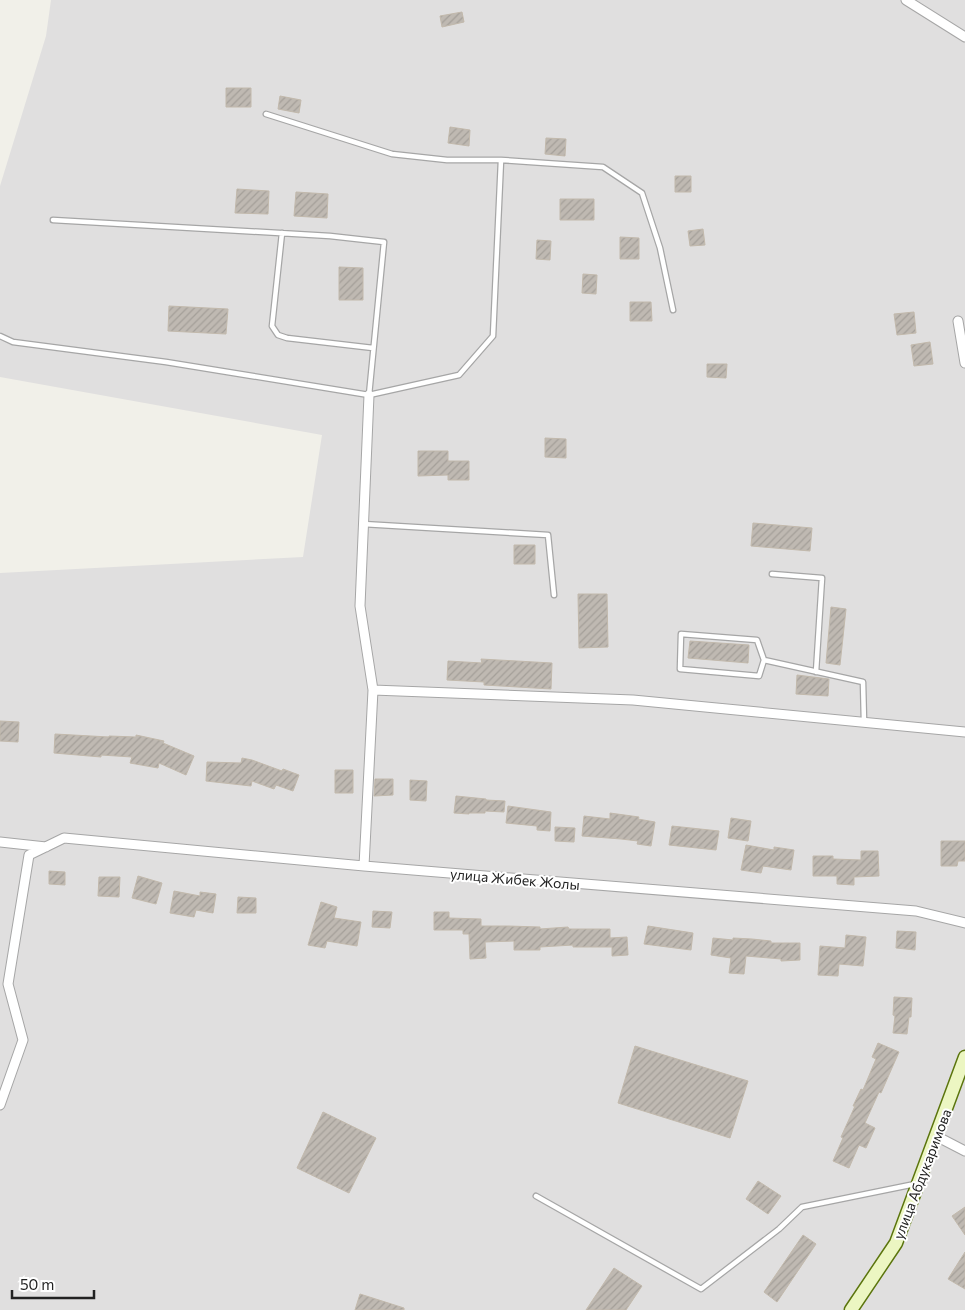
<svg xmlns="http://www.w3.org/2000/svg" width="965" height="1310" viewBox="0 0 965 1310" font-family="Commissioner,sans-serif">
  <style>
    .residential { fill: #e0dfdf }
    .building { fill: url(#building-hatch); stroke: #c2b9ac }
    .lines { fill: none; stroke-linecap: round; stroke-linejoin: round }
    .lane-casing { stroke: #a6a6a6; stroke-width: 7 }
    .street-casing { stroke: #a6a6a6; stroke-width: 11 }
    .secondary-casing { stroke: #5b750d; stroke-width: 15 }
    .lane { stroke: #fff; stroke-width: 4.5 }
    .street { stroke: #fff; stroke-width: 9 }
    .secondary { stroke: #ecf6c2; stroke-width: 12 }
    .labels { text-anchor: middle; dominant-baseline: central; stroke-width: 4; stroke-linejoin: round; paint-order: stroke }
    .street-label { font-size: 14px; fill: #222; stroke: #fff }
  </style>
  <defs>
    <pattern id="building-hatch" width="6" height="6" patternUnits="userSpaceOnUse" patternTransform="scale(1.25)"><rect width="6" height="6" fill="#bfb9b2"/><path d="M-1 1l2-2M0 6l6-6M5 7l2-2" fill="none" stroke="#a49f99"/></pattern>
  </defs>
  <rect width="100%" height="100%" fill="#f1f0e9"/>
  <path class="residential" d="M51 0H965V1310H0V573L303 557 322 435 0 377V186L46 36Z"/>
  <path class="building" d="M462 12 464 22 442 27 440 16Z
    M226 88H251V107H226Z
    M280 96 301 100 299 113 278 109Z
    M450 127 470 130 469 146 448 143Z
    M546 138 566 139 565 156 545 154Z
    M675 176H691V192H675Z
    M237 189 269 191 268 214 235 213Z
    M296 192 328 194 327 218 294 216Z
    M560 199H594V220H560Z
    M703 229 705 245 690 246 688 231Z
    M620 237 639 238V259H620Z
    M537 240 551 241 550 260 536 259Z
    M339 267 363 268V300H339Z
    M583 274 597 275 596 294 582 293Z
    M630 302H651L652 321H630Z
    M169 306 228 309 226 334 168 331Z
    M914 312 916 333 897 335 894 314Z
    M930 342 933 364 914 366 911 345Z
    M707 364H727L726 378 707 377Z
    M545 438 566 439V458L545 457Z
    M418 451H448V461H469V480H448V475L418 476Z
    M753 523 812 528 810 551 751 546Z
    M514 545H535V564H514Z
    M578 594H607L608 647 579 648Z
    M831 607 846 609 840 665 826 663Z
    M690 641 749 645 748 663 688 658Z
    M481 659 552 663 551 689 484 685V682L447 680 448 661 482 663Z
    M797 675 829 679 828 696 796 694Z
    M0 721 19 722 18 742 0 741Z
    M55 734 109 737V736L136 737V735L164 741 163 743 194 756 186 775 159 763 158 768 130 763 132 757 101 755V757L54 753Z
    M242 758 252 760 282 771 283 769 299 775 293 791 276 785 274 789 252 781 251 786 206 781 207 762 241 763Z
    M335 770H353V793H335Z
    M375 779H393V795L374 796Z
    M410 780 427 781 426 801 410 800Z
    M456 796 486 799V800L505 801 504 812 485 811V813H469V814L454 813Z
    M508 806 551 812 550 831 537 830V826L506 823Z
    M610 813 639 817 638 819 655 822 651 846 637 844 638 841 621 839 582 836 584 816 610 819Z
    M731 818 751 821 748 841 728 838Z
    M672 826 719 831 716 850 669 845Z
    M555 827 575 828 574 842 555 841Z
    M941 841H965V861H958L957 866H941Z
    M746 845 774 850V847L794 850 791 870 763 866 761 873 741 870Z
    M861 851H878L879 876 854 877V885L837 884V876H813V856H833V859L861 860Z
    M49 871 65 872V885L49 884Z
    M138 876 162 883 156 904 132 898Z
    M99 877H120L119 897 98 896Z
    M174 891 200 896V892L216 894 213 913 196 910 194 917 170 913Z
    M238 897 256 898V913H237Z
    M321 902 337 907 334 918 361 922 357 946 327 941 325 948 308 945Z
    M373 911 392 912 390 928 372 927Z
    M434 912H449V918L481 919V926H508L540 927V929L568 927 569 929H610V938L627 937 628 955 612 956V947H573V945L540 947V950H514V941L485 942 486 958 470 959 469 934H463V930H434Z
    M648 926 693 933 691 950 644 944Z
    M897 931 916 932 915 950 896 948Z
    M846 935 866 937 863 966 839 964 838 976 818 975 820 946 845 948Z
    M713 938 733 940V938L752 939 771 941V943H800V960L781 961V959L746 956 744 974 729 973 731 958 711 955Z
    M894 997 912 998 911 1017H909L907 1034 893 1033 895 1016 893 1015Z
    M878 1043 899 1052 881 1093 879 1092 865 1123 875 1128 866 1148 859 1145 849 1168 833 1161 843 1138 841 1137 855 1106H853L861 1089 863 1090 876 1059 872 1057Z
    M635 1046 748 1081 730 1138 618 1103Z
    M323 1112 376 1138 349 1193 297 1168Z
    M758 1181 781 1196 768 1214 746 1199Z
    M965 1207V1235L952 1216Z
    M803 1235 816 1244 777 1302 764 1292Z
    M965 1252V1289L948 1279Z
    M614 1268 642 1286 626 1310H586Z
    M360 1294 404 1308V1310H355Z"/>
  <g class="lines">
    <g class="lane-casing">
      <path id="lane" d="M266 114 392 154 447 160H501L603 167 642 193 660 248 673 310
        M53 220 330 236 384 242 369 395
        M282 233 272 326 278 335 287 338 373 348
        M0 336 13 342 166 362 369 395 459 375 493 336 501 160
        M363 524 548 535 554 595
        M772 574 822 578 816 672
        M764 660 759 676 680 669 681 634 757 640 764 660 863 682 864 722
        M536 1196 701 1289 779 1229 802 1207 915 1184"/>
    </g>
    <g class="street-casing">
      <path id="street" d="M906 0 965 37
        M958 321 965 363
        M373 690 633 700 965 732
        M0 842 46 847
        M364 866 373 690 360 606 369 395
        M0 1105 23 1040 8 984 29 855 64 838 364 866 916 911 965 923
        M936 1136 965 1151"/>
    </g>
    <g class="secondary-casing">
      <path id="secondary" d="M851 1310 896 1243 965 1057"/>
    </g>
    <use href="#lane" class="lane"/>
    <use href="#street" class="street"/>
    <use href="#secondary" class="secondary"/>
  </g>
  <g class="labels">
    <g class="street-label">
      <text transform="translate(515 879) rotate(5)">улица Жибек Жолы</text>
      <text transform="translate(922 1174) rotate(-69)">улица Абдукаримова</text>
    </g>
  </g>
  <path d="M12 1290v8h82v-8" fill="none" stroke="#222222" stroke-width="2.5"/>
  <text x="20" y="1290" font-size="15" fill="#222222" stroke="#ffffff" stroke-width="4" paint-order="stroke">50 m</text>
</svg>
